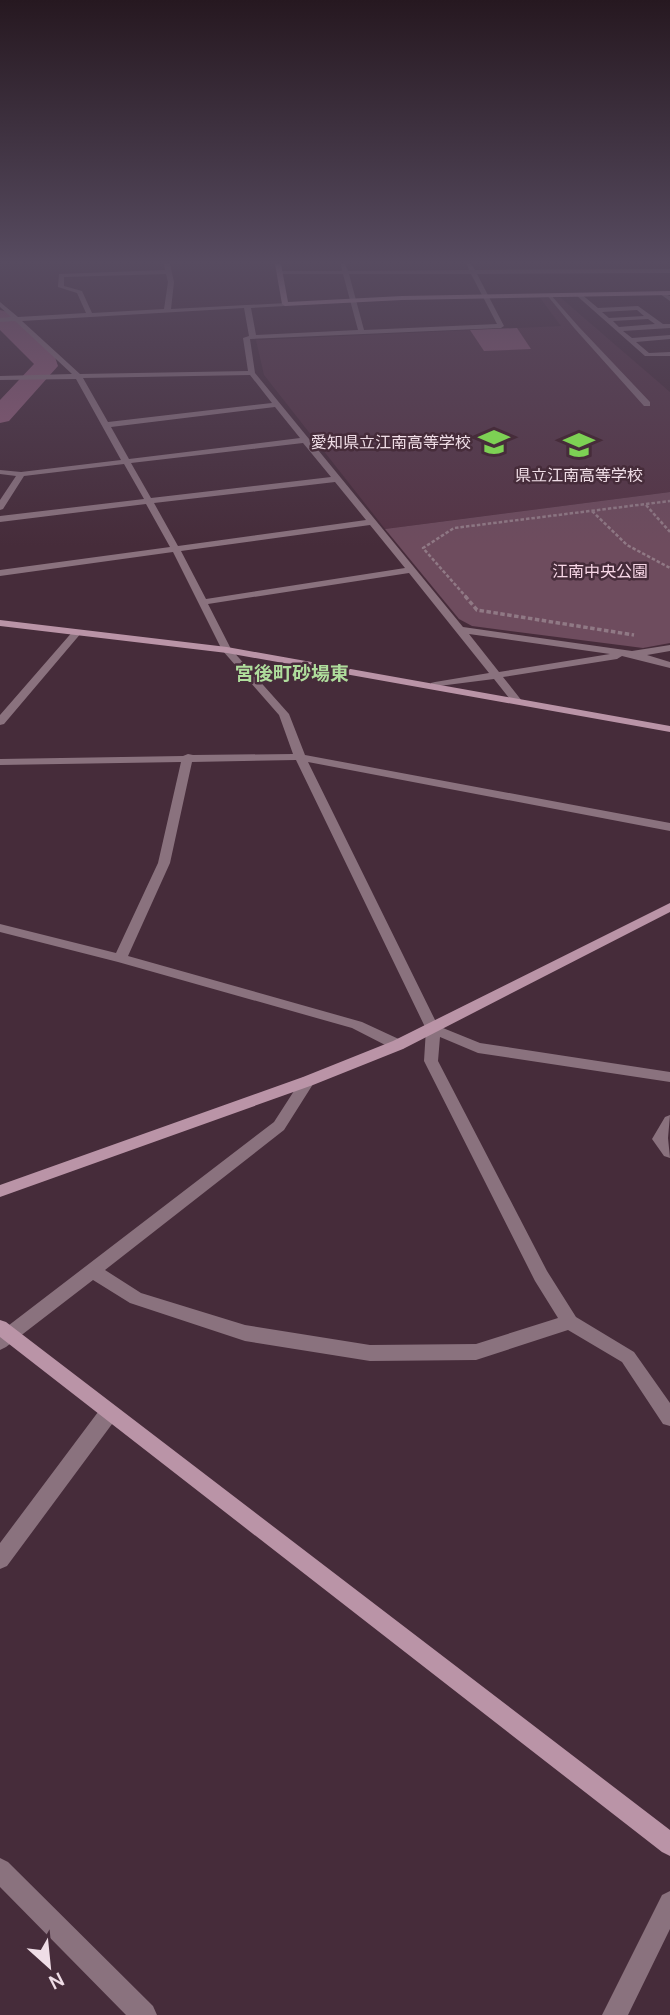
<svg xmlns="http://www.w3.org/2000/svg" width="670" height="2015" viewBox="0 0 670 2015" font-family="Manrope,'Noto Sans JP',sans-serif">
  <style>
    .built { fill: #553445 }
    .green { fill: #6e4c5e }
    .water { fill: #905d78 }
    .lines { fill: none; stroke-linecap: round; stroke-linejoin: round }
    .river { fill: #905d78; fill-rule: evenodd }
    .path-far1 { stroke: #907985; stroke-width: 2.5; stroke-dasharray: 3.5 2; stroke-linecap: butt }
    .path { stroke: #907985; stroke-width: 3.5; stroke-dasharray: 4.5 2.5; stroke-linecap: butt }
    .lane { fill: #8a727e; fill-rule: evenodd }
    .street { fill: #8a727e; fill-rule: evenodd }
    .secondary { fill: #ba94a7; fill-rule: evenodd }
    .labels { text-anchor: middle; dominant-baseline: central; stroke-width: 5; stroke-linejoin: round; paint-order: stroke }
    .far-poi-label { font-size: 16px; fill: #efdde6; stroke: #462c3a; text-anchor: end }
    .far-park-label { font-size: 16px; fill: #f7d6e6; stroke: #462c3a }
    .far-quarter-label { font-size: 19px; font-weight: bold; fill: #afdd9c; stroke: #462c3a }
  </style>
  <rect width="100%" height="100%" fill="#462c3a"/>
  <path class="built" d="M540 298H561L670 392V492L385 529 264 375 256 340 561 326Z"/>
  <path class="green" d="M670 492V643L643 648 472 626 459 619 385 529Z"/>
  <path class="water" d="M517 328 531 349 484 351 470 330Z"/>
  <g class="lines">
    <path class="river" d="M0 310 8 312 55 357 58 366 9 421 0 423V400L34 364 0 330Z"/>
    <path class="path-far1" d="M646 505 670 532
      M592 511 627 545 670 568
      M467 598 423 548 454 528 670 501"/>
    <path class="path" d="M465 596 477 610 634 635"/>
    <path class="lane" d="M660 292 670 296V301L660 294Z
      M576 293H580L598 308 638 306 663 324H670V328L623 331 632 338 670 335V339L636 342 649 353 670 352V356H645L576 295ZM637 310 644 316 609 318 602 312ZM648 319 655 324 619 327 613 321Z
      M575 327H579L650 402V406H644L575 329Z"/>
    <path class="street" d="M164 264H170L174 282 171 309 287 303 285 306 251 308 256 335 358 330 343 274H278L280 271H342L341 264H345L348 271 469 270 467 264H471L475 270 670 269V273L477 274 504 326 501 328 250 339 255 373 463 627 632 651 670 645V651L647 655 670 662V668L622 656 617 659 503 677 522 701 517 704 513 703 494 679 431 687V683L435 682 489 673 409 573 208 604 231 649 289 714 305 755 670 823V831L308 762 438 1026 480 1043 670 1072V1082L478 1053 440 1037 438 1061 547 1271 576 1317 634 1352 670 1403V1426L663 1424 622 1362 568 1330 476 1360 370 1361 245 1341 130 1303 93 1280 6 1347 0 1350V1332L274 1122 303 1077H313L315 1081 284 1130 105 1270 141 1293 245 1325 370 1345 476 1344 558 1318 535 1281 424 1061 426 1029 296 760 192 762 170 863 128 956 362 1022 403 1041 405 1045 403 1049H393L352 1028 118 962 0 932V924L116 953 158 863 181 762 0 765V759L183 756 188 754 193 755 293 754 279 715 222 650 173 552 0 576V570L170 547 146 504 0 522V516L144 499 124 464 24 476 3 509 0 510V500L16 476 0 474V470L21 472 121 460 76 379 0 380V376L72 374 15 321 0 322V318L11 317 0 307V302L18 317 86 313 77 293 58 287 59 274 165 270ZM166 274 168 282 164 309 92 313 82 291 64 286V277ZM349 274H471L497 324 364 330ZM244 308 249 336 243 338 248 371 80 374 22 321ZM250 375 272 403 108 422 83 378ZM275 407 300 438 129 459 111 427ZM303 443 331 477 151 498 131 463ZM335 482 366 520 178 546 154 503ZM370 525 405 568 206 599 181 551ZM469 634 610 654 499 672Z
      M546 294H550L579 327V329H575Z
      M74 630 82 632 4 724 0 725V715Z
      M670 1115 668 1138 670 1158 664 1156 652 1139 665 1117Z
      M108 1406 115 1408 117 1414 115 1420 7 1566 0 1569V1543L101 1408Z
      M0 1858 8 1862 153 2006 157 2015H126L0 1887Z
      M670 1891V1929L628 2015H602L662 1895Z"/>
    <path class="secondary" d="M275 264H281L288 302 402 296 670 291V295L402 300 285 306 282 304Z
      M0 620 227 647 670 726V732L227 653 0 626Z
      M670 903V912L403 1049 313 1085 0 1197V1185L303 1077 393 1041Z
      M0 1320 6 1322 670 1830V1856L662 1852 0 1337Z"/>
  </g>
  <linearGradient id="sky" x2="0" y2="1"><stop stop-color="#261820"/><stop offset="0.48" stop-color="#574b60"/><stop offset="1" stop-color="#574b60" stop-opacity="0"/></linearGradient>
  <rect width="670" height="546" fill="url(#sky)"/>
  <defs>
    <g id="school-bare" transform="scale(2.415)"><path d="M0-5L7-2L0 1L-7-2ZM-4 1L0 2.5L4 1V4Q0 6-4 4Z" fill="#7dd154" stroke="#462c3a" stroke-width="2.5" paint-order="stroke"/></g>
  </defs>
  <g fill-rule="evenodd">
    <use href="#school-bare" x="494" y="442"/>
    <use href="#school-bare" x="579" y="445"/>
  </g>
  <g class="labels">
    <g class="far-poi-label">
      <text x="471" y="442">愛知県立江南高等学校</text>
      <text x="579" y="475" text-anchor="middle">県立江南高等学校</text>
    </g>
    <g class="far-park-label">
      <text x="600" y="571">江南中央公園</text>
    </g>
    <g class="far-quarter-label">
      <text x="292" y="673">宮後町砂場東</text>
    </g>
  </g>
  <g transform="translate(49 1966) rotate(153)" stroke="#462c3a" stroke-width="5" paint-order="stroke">
  <path d="M0-5L12 26L0 18L-12 26Z" fill="#efdde6"/>
  <text y="-10" font-size="19" font-weight="bold" text-anchor="middle" fill="#efdde6">N</text>
  </g>
</svg>
